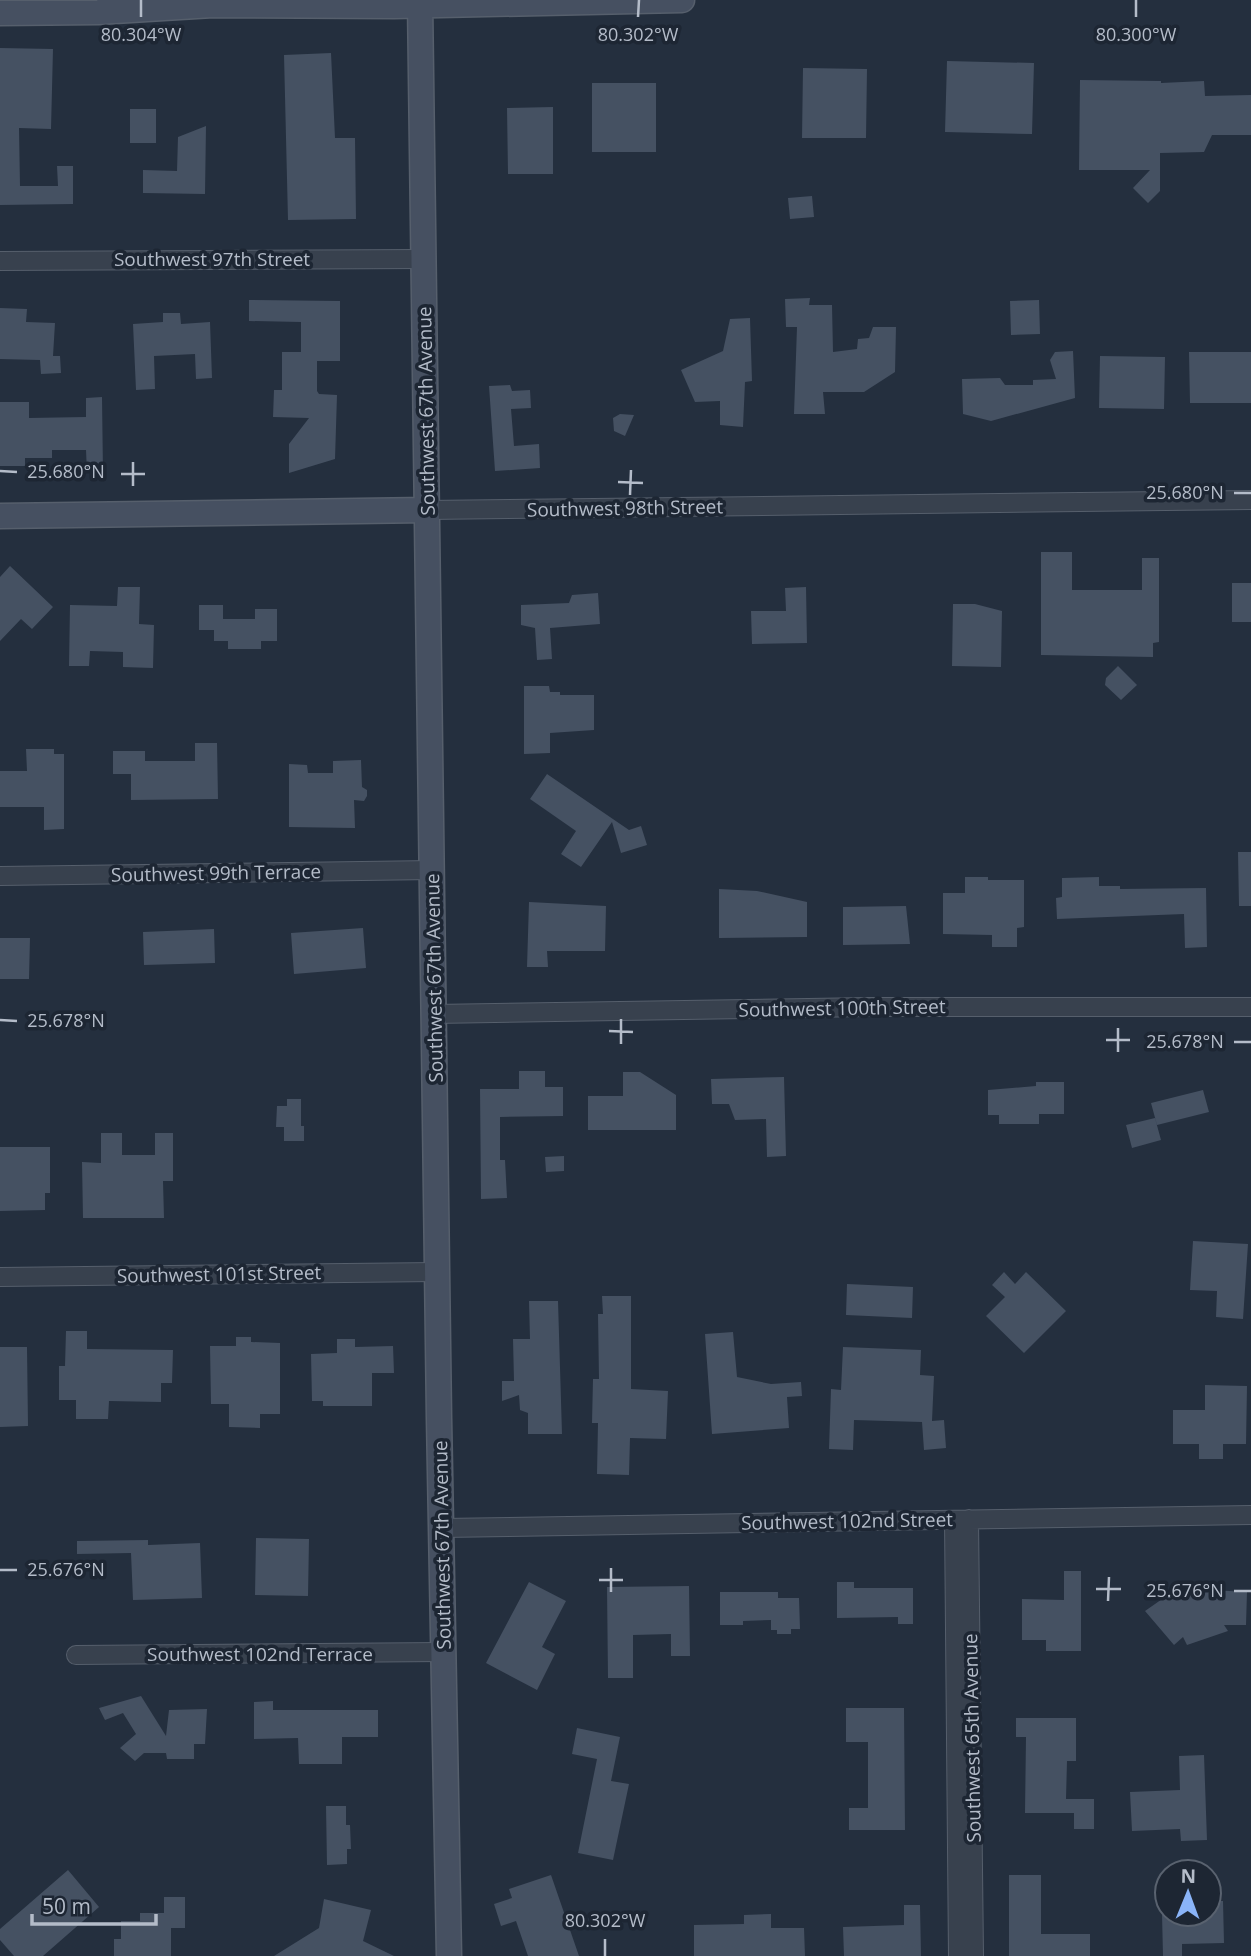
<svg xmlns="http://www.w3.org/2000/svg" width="1251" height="1956" viewBox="0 0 1251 1956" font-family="'Open Sans',sans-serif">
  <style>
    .building { fill: #455162 }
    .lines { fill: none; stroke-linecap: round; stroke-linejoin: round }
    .street-casing { stroke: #565f6c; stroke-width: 20 }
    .secondary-casing { stroke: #565f6c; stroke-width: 27 }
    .street { stroke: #38414e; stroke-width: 18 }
    .secondary { stroke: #465061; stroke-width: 24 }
    .ticks { fill: none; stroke: #b4bcc9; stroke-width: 2.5 }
    .labels { text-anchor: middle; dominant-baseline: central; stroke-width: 7; stroke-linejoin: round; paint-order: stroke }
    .street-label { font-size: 19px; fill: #b4bcc9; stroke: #1d2633 }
    .ticks-label { font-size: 18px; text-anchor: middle; fill: #b4bcc9; stroke: #1d2633; stroke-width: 7; stroke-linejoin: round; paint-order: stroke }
  </style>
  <rect width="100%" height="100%" fill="#242f3e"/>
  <path class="building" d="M0 48 53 49 51 129 19 128 20 186H58L57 166H73V204L0 205Z
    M331 53 335 138H355L356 219 288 220 284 55Z
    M947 61 1034 63 1032 134 945 132Z
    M803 68 867 69 866 138H802Z
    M1080 80 1161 81V83L1204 81 1205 96 1251 95V135H1212L1204 152 1160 153V191L1148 203 1133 188 1150 170H1079Z
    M592 83H656V152H592Z
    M553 107V174H508L507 108Z
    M130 109H156V143H130Z
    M206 126 205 194 143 193V170L177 171 178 137Z
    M812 196 814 217 790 219 788 198Z
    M810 298 809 305H832L833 352 857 349 858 339 869 338 873 327H896L895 372 864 392H823L825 414H794L797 327H786L785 299Z
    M249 300 340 301V361H317V391L319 394 337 395 335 459 289 473V444L309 418 273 417 274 390H282V352H301V322L249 321Z
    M1039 300 1040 334 1011 335 1010 301Z
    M0 308 27 309 26 322 55 323 53 356H60L61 373 41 374 40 360 0 359Z
    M163 313H180L181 324 210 322 212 378 196 379 195 354 154 356 155 389 136 390 133 324 163 322Z
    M750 318 752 381 745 382 743 427 720 425V401L695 402 681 370 723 351 730 319Z
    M1073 351 1075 398 991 421 963 414 962 379 1000 378 1005 385H1033V380L1056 379 1050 360 1055 352Z
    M1189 352H1251V403H1190Z
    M1100 356 1165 357 1164 409 1099 408Z
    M510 385 512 391 530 390 531 408 511 409 514 446 539 444 540 468 495 471 489 386Z
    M102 397 103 473H87L86 450H52V458H25V466H0V402H29V418L86 417V398Z
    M620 414 634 415 625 436 614 431 613 418Z
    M1041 552H1072V590H1142V558H1159V642L1153 643V657L1041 655Z
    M10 566 53 607 32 629 21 619 0 641V577Z
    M1232 583H1251V622H1232Z
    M118 587H140L139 624 154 625 153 668 123 667V652L90 651 89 666H69L70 605 117 606Z
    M806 587 807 643 752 644 751 611H786L785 588Z
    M598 593 600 624 550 628 552 659 537 660 535 628 521 625V605L569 603 572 595Z
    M953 604H975L1002 611 1001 667 952 666Z
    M199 605H223V619H255V609H277V641H261V649H228V641H214V630H199Z
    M1118 666 1137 685 1121 700 1105 685 1106 678Z
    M524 686H549L550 692H560V695H594V730L550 733V753L524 754Z
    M195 743H217L218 799 131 800V774H113V751H145V761H195Z
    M26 749H54V754H64V829L44 830V807H0V771H27Z
    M361 760 362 787 367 790V796L364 801 354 800 355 828 289 827V764L307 765 308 773H333V761Z
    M547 774 629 830 641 826 647 845 621 853 612 822 581 867 561 854 576 831 530 799Z
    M1238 852H1251V906H1239Z
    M965 877H988V880H1024V927L1017 928V947H992V935L943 934V893H965Z
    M1099 877V886H1120V889L1206 888 1207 947 1185 948 1184 914 1057 919 1056 898 1062 897V878Z
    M719 889 757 891 807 902V937L719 938Z
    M529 902 606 906 605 951H547L548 967H527Z
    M906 906 910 944 843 945V907Z
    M363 928 366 968 294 974 291 933Z
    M214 929 215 963 144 965 143 932Z
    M0 938H30L29 979H0Z
    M519 1071H545V1087H563V1116L500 1117V1160H505L507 1198 481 1199 480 1089H519Z
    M623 1072H640L676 1095V1130H588V1096H623Z
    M784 1077 786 1156 767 1157 766 1119 735 1120 729 1104H712L711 1079Z
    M1036 1082H1064V1114H1039V1124H999V1115H988V1090L1036 1086Z
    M1203 1090 1209 1112 1157 1125 1151 1103Z
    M287 1099H301V1126H304V1141H284V1127H276L277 1106H287Z
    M1155 1118 1161 1140 1132 1148 1126 1125Z
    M101 1133H122V1155H155V1133H173V1181H163L164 1218H83L82 1162 101 1163Z
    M0 1147H50V1193H45V1210L0 1211Z
    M564 1156V1171L546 1172 545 1157Z
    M1193 1241 1248 1244 1243 1319 1216 1317 1217 1291 1190 1290Z
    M1004 1272 1015 1284 1026 1272 1066 1311 1024 1353 986 1316 1005 1297 992 1285Z
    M847 1284 913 1287 912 1318 846 1315Z
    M602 1296H631V1389L668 1391 666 1439 630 1438 629 1475 597 1474 598 1423H592L593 1379H599L598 1314H603Z
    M529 1301H558L562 1434H528V1413L520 1410 519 1395 502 1401V1381H514L513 1339H530Z
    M66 1331H87V1349L173 1350 172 1383H161V1402L109 1401 108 1419H76V1400H59V1366H65Z
    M733 1332 737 1377 771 1384 801 1382 802 1396 787 1397 789 1428 712 1434 705 1334Z
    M236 1337H251V1342L280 1343V1414H260V1428L229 1427V1404H211L210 1346H236Z
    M337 1339H355V1347L393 1346 394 1373H372V1406H323V1401H312L311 1354 337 1353Z
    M0 1347H27L28 1426 0 1427Z
    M843 1347 921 1350 920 1375 934 1376 932 1421 944 1420 946 1448 924 1450 922 1422 854 1420 853 1450 829 1449 831 1389 841 1390Z
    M1205 1385 1247 1386 1246 1444H1223V1459H1199V1444H1173V1410H1205Z
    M256 1538 309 1539 308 1596 255 1595Z
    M148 1540V1545L200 1543 202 1598 133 1600 131 1553 77 1554V1541Z
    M1064 1571H1081V1651H1046V1640H1022V1599L1064 1600Z
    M529 1582 566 1601 542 1647 555 1654 537 1690 486 1663Z
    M837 1582H854V1588H913V1624H898V1617L837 1618Z
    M689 1586 690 1656H671V1634L633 1635V1678H608L607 1587Z
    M1212 1590 1247 1592 1246 1625H1224L1228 1631 1187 1645 1183 1637 1174 1645 1145 1611 1165 1597Z
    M720 1592H778V1598H799L800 1629H791V1634H777V1630H771V1620L743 1621V1625H720Z
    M141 1696 166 1736 169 1710 207 1709 205 1744H194V1759H167L166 1753H144L135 1761 120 1748 136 1734 123 1713 105 1720 99 1708Z
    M273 1701V1710H378V1737H342V1764H299L298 1738 254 1739V1702Z
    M846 1708H904L905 1830H849V1808H868V1742H846Z
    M1016 1718H1076V1761H1067L1066 1799H1094V1829H1074V1813H1025L1026 1737H1016Z
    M577 1728 620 1737 611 1781 629 1784 613 1860 578 1853 597 1759 572 1754Z
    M1204 1755 1207 1840 1181 1841 1180 1829 1132 1831 1130 1792 1180 1790 1179 1756Z
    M326 1806H346V1825H350L351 1849H347V1864L327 1865Z
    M68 1870 99 1907 43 1956H14L0 1940V1929Z
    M551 1875 579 1956H528L516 1921 501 1926 494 1904 512 1898 509 1889Z
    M1009 1875H1041V1934H1090V1956H1009Z
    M164 1897H185V1928H171V1956H114V1939H121V1921H140V1913H164Z
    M324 1899 371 1910 363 1941 394 1956H274L319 1928Z
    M1209 1901H1223L1224 1943 1182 1944V1956H1163L1162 1914H1209Z
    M904 1905H920L921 1956H844L843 1927 904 1925Z
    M771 1914V1928H804L805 1956H694V1925L744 1924V1915Z"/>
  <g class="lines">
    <g class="street-casing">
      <path id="street" d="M0 261 424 259
        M427 510 1251 500
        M0 876 433 870
        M434 1014 869 1007H1251
        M0 1277 437 1272
        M969 1519 974 1956
        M954 1520 958 1956
        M442 1528 1251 1515
        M76 1655 443 1652"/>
    </g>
    <g class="secondary-casing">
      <path id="secondary" d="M420 0 439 1418 449 1956
        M0 13 98 12 213 5 394 6 682 0
        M0 516 427 510"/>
    </g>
    <use href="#street" class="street"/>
    <use href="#secondary" class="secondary"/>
  </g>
  <path class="ticks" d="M141 17V0M638 17 639 0M1136 17V0M0 471 17 472M121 474H145M618 482 643 483M133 486V462M1234 493H1251M630 495 631 470M0 1020 17 1021M609 1031 633 1032M1106 1040H1130M1234 1042H1251M621 1044V1019M1118 1052V1028M0 1570H17M599 1580H623M1096 1589H1121M1234 1591H1251M611 1592V1568M1108 1601 1109 1577M605 1956V1939"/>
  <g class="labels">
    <g class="street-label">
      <text x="212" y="259">Southwest 97th Street</text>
      <text transform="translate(426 411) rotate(-91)">Southwest 67th Avenue</text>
      <text transform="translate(625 508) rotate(-1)">Southwest 98th Street</text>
      <text transform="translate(216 873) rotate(-1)">Southwest 99th Terrace</text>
      <text transform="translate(434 978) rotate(-91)">Southwest 67th Avenue</text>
      <text transform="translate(842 1008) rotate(-1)">Southwest 100th Street</text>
      <text transform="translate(219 1274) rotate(-1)">Southwest 101st Street</text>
      <text transform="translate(847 1521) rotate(-1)">Southwest 102nd Street</text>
      <text transform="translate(442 1545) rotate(-91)">Southwest 67th Avenue</text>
      <text x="260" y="1654">Southwest 102nd Terrace</text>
      <text transform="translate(972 1738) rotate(-91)">Southwest 65th Avenue</text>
    </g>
  </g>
  <g class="ticks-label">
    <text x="141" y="41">80.304°W</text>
    <text x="638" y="41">80.302°W</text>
    <text x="1136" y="41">80.300°W</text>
    <text x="66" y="478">25.680°N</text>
    <text x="1185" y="499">25.680°N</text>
    <text x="66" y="1027">25.678°N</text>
    <text x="1185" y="1048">25.678°N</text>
    <text x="66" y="1576">25.676°N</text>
    <text x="1185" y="1597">25.676°N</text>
    <text x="605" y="1927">80.302°W</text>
  </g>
  <g transform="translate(1188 1893) rotate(1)"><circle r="33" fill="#1d2633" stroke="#59626f" stroke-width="2"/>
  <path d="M0-5L12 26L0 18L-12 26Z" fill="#8ab4f8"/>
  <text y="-10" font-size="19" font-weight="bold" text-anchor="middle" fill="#b4bcc9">N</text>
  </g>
  <path d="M32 1914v10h124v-10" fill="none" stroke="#b4bcc9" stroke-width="3.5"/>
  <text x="42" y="1914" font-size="21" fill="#b4bcc9" stroke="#1d2633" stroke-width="5" paint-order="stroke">50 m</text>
</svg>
